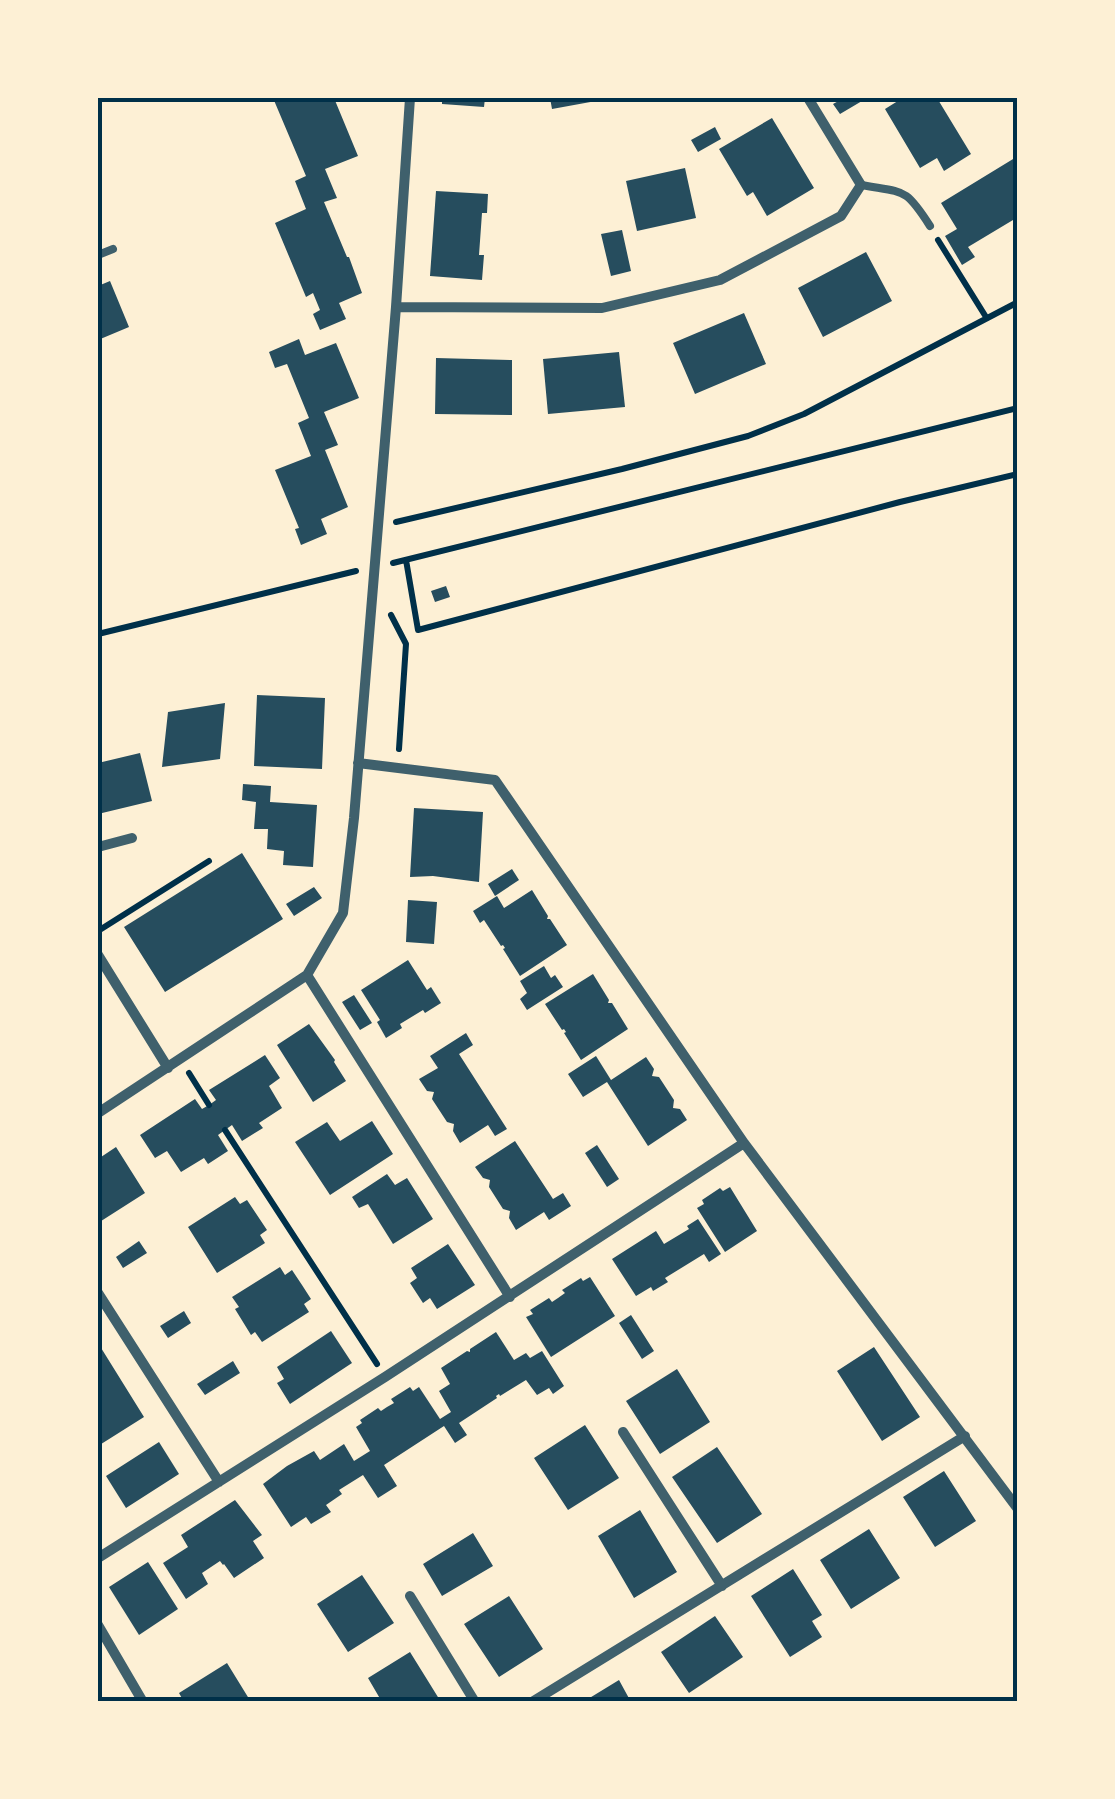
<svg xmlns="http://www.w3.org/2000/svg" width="1115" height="1799" viewBox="0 0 1115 1799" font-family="'Sofia Sans Condensed',sans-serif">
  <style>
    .building { fill: #264d5e }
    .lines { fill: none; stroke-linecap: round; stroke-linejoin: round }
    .path { stroke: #003049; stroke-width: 6 }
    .service { stroke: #3f606c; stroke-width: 8 }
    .minor { stroke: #3f606c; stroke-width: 10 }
    .neatline { fill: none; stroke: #003049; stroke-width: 4 }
  </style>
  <rect width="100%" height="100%" fill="#fdf0d5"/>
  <path class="building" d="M273 98H334L358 156 325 169 337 198 324 202 347 257H349L362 293 339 303 346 319 320 330 313 314 320 310 313 293 306 297 275 223 306 209 295 181 306 176Z
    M442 98H485L484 107 442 104Z
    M550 98H607V99L552 109Z
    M844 98H860L862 101 840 114 833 104Z
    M900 98H937L971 154 944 171 937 158 920 168 885 109 901 99Z
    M772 118 814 188 767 216 753 192 747 196 719 149Z
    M715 127 721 139 698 152 691 140Z
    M1018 156V217L968 247 975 257 962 265 945 236 957 229 941 203Z
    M685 168 696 218 637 231 626 181Z
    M436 191 488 194 487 213H482L479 255H484L482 280 430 276Z
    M622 230 631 271 611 276 601 234Z
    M866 252 892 301 823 337 798 288Z
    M110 281 129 327 98 340V286Z
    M744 313 766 364 695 394 673 343Z
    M299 339 305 355 336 343 359 398 324 412 338 445 325 450 348 507 321 519 327 534 301 545 295 529 299 528 275 470 311 456 298 423 309 418 287 364 275 368 269 352Z
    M619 352 625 407 548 414 543 359Z
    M436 358 512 360V415L435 414Z
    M446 586 450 597 435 602 431 591Z
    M257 695 325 698 322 769 254 766Z
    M225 703 220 759 162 767 168 712Z
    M140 753 152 801 98 814V763Z
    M243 784 271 786 270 802 317 805 313 867 283 865 284 851 267 849 268 829H254L256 802 242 800Z
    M414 808 483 812 479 882 433 876 410 877Z
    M242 853 283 919 165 992 124 927Z
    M512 869 519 880 495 896 488 884Z
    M314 887 322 898 294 916 286 904Z
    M532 890 548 916 547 919H550L567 945 520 976 503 949 505 948 503 945 501 946 484 920 480 923 473 911 497 896 504 908Z
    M408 900 437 902 434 944 406 942Z
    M408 960 427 990 431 987 441 1003 425 1013 423 1010 400 1024 402 1028 386 1038 377 1022 380 1020 361 990Z
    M544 966 551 978 555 975 563 987 527 1010 520 999 527 993 520 981Z
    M593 974 609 1000 608 1003H612L628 1029 581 1060 564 1033 566 1032 564 1029 562 1030 545 1004Z
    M354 995 372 1023 360 1030 342 1002Z
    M309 1024 335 1060 334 1062 346 1081 313 1102 277 1045Z
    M466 1033 473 1045 459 1054 507 1129 495 1136 488 1125 460 1143 453 1131 454 1124 447 1122 432 1099 434 1092 427 1091 419 1079 438 1068 430 1056Z
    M265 1055 280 1078 269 1086 282 1108 259 1123 263 1128 242 1141 232 1125 218 1135 228 1151 208 1164 204 1158 181 1172 167 1151 155 1158 140 1135 195 1099 202 1109 209 1105 216 1100 209 1090Z
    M596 1056 611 1080 646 1057 654 1069 652 1076 659 1077 674 1100 673 1108 680 1109 687 1120 648 1146 607 1082 583 1097 568 1074Z
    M372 1121 393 1154 330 1195 295 1142 327 1122 340 1141Z
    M515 1141 553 1199 563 1193 571 1206 549 1220 544 1212 516 1230 509 1218 510 1211 503 1209 489 1187 490 1180 483 1178 475 1167Z
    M597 1145 619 1179 607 1187 585 1153Z
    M116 1147 145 1193 98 1223V1159Z
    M387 1174 395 1185 407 1178 433 1219 393 1244 368 1204 359 1208 352 1197Z
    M730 1187 757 1231 725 1252 697 1208 704 1204 702 1200 720 1188 723 1191Z
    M235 1197 240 1204 247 1200 267 1230 260 1235 265 1243 217 1273 188 1227Z
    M698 1219 721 1254 709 1262 704 1254 665 1278 668 1282 653 1291 651 1287 636 1296 612 1259 656 1231 664 1244 689 1229 687 1226Z
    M139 1241 147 1253 123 1268 116 1257Z
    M448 1244 475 1285 437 1309 430 1298 423 1303 410 1283 417 1278 411 1268Z
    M280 1267 285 1275 292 1270 302 1285 311 1299 304 1304 309 1312 262 1342 255 1332 251 1335 235 1309 239 1307 232 1297Z
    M590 1277 615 1316 551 1357 526 1317 533 1314 530 1310 549 1298 552 1302 558 1298 565 1293 562 1290 581 1278 583 1281Z
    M184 1311 191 1323 168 1338 160 1326Z
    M631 1315 654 1351 642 1359 619 1323Z
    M331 1331 352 1363 290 1404 277 1383 284 1379 277 1367Z
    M496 1332 514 1360 526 1353 530 1358 542 1351 564 1386 553 1394 549 1388 537 1395 526 1380 500 1396 499 1394 496 1396 497 1398 459 1423 467 1435 455 1443 444 1426 384 1465 397 1486 378 1498 363 1475 339 1490 342 1494 326 1505 331 1512 311 1524 306 1517 291 1527 263 1484 287 1466 314 1451 320 1460 344 1444 354 1461 370 1451 356 1427 362 1423 360 1420 378 1408 381 1411 387 1407 394 1403 391 1399 410 1387 413 1391 419 1387 440 1419 451 1412 439 1391 450 1384 441 1368 467 1351 470 1352V1349Z
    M98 1343 144 1417 98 1446Z
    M874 1347 920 1417 882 1441 837 1371Z
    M233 1361 240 1373 205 1395 197 1384Z
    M677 1369 710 1422 660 1454 626 1401Z
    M585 1425 619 1478 568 1510 534 1458Z
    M159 1442 179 1474 126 1508 106 1476Z
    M717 1447 762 1514 717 1543 672 1477Z
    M944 1471 976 1521 935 1547 903 1497Z
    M235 1500 262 1535 253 1541 264 1558 234 1578 224 1564 223 1565 220 1561 202 1573 208 1584 186 1599 163 1563 188 1547 181 1535Z
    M640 1510 677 1572 634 1598 598 1536Z
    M869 1529 900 1578 851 1609 820 1560Z
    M473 1533 493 1566 442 1596 423 1564Z
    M148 1562 178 1609 139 1635 109 1587Z
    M793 1569 822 1615 812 1621 822 1637 790 1657 751 1596Z
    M362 1575 394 1623 348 1652 317 1604Z
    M509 1596 543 1649 499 1677 464 1624Z
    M715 1616 743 1657 689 1693 661 1652Z
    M410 1652 428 1681 441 1702H382L368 1678Z
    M227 1663 251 1702H184L179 1693Z
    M619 1680 631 1702H583Z"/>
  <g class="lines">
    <path class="path" d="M938 240 986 317
      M396 522 622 469 748 436 804 414 1018 302
      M406 560 418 630 900 502 1018 474
      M393 563 1018 408
      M391 615 406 644 399 749
      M98 634 356 571
      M98 931 209 861
      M189 1073 209 1105
      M225 1130 377 1364"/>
    <path class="service" d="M861 185C905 193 905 187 930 226
      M98 255 113 249"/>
    <path class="minor" d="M396 307 602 308 720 280 841 216 861 185 808 98
      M358 763 495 780 744 1143 1018 1509
      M98 847 132 838
      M98 955 168 1068
      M307 975 510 1297
      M98 1113 307 975 343 913 354 818 396 307 410 98
      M98 1293 219 1482
      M623 1432 722 1586
      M98 1558 385 1377 744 1143
      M410 1596 475 1702
      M98 1625 143 1702
      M532 1702 965 1436"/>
  </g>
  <rect width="1115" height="1799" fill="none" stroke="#fdf0d5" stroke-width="200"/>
  <rect x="100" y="100" width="915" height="1599" class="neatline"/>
</svg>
